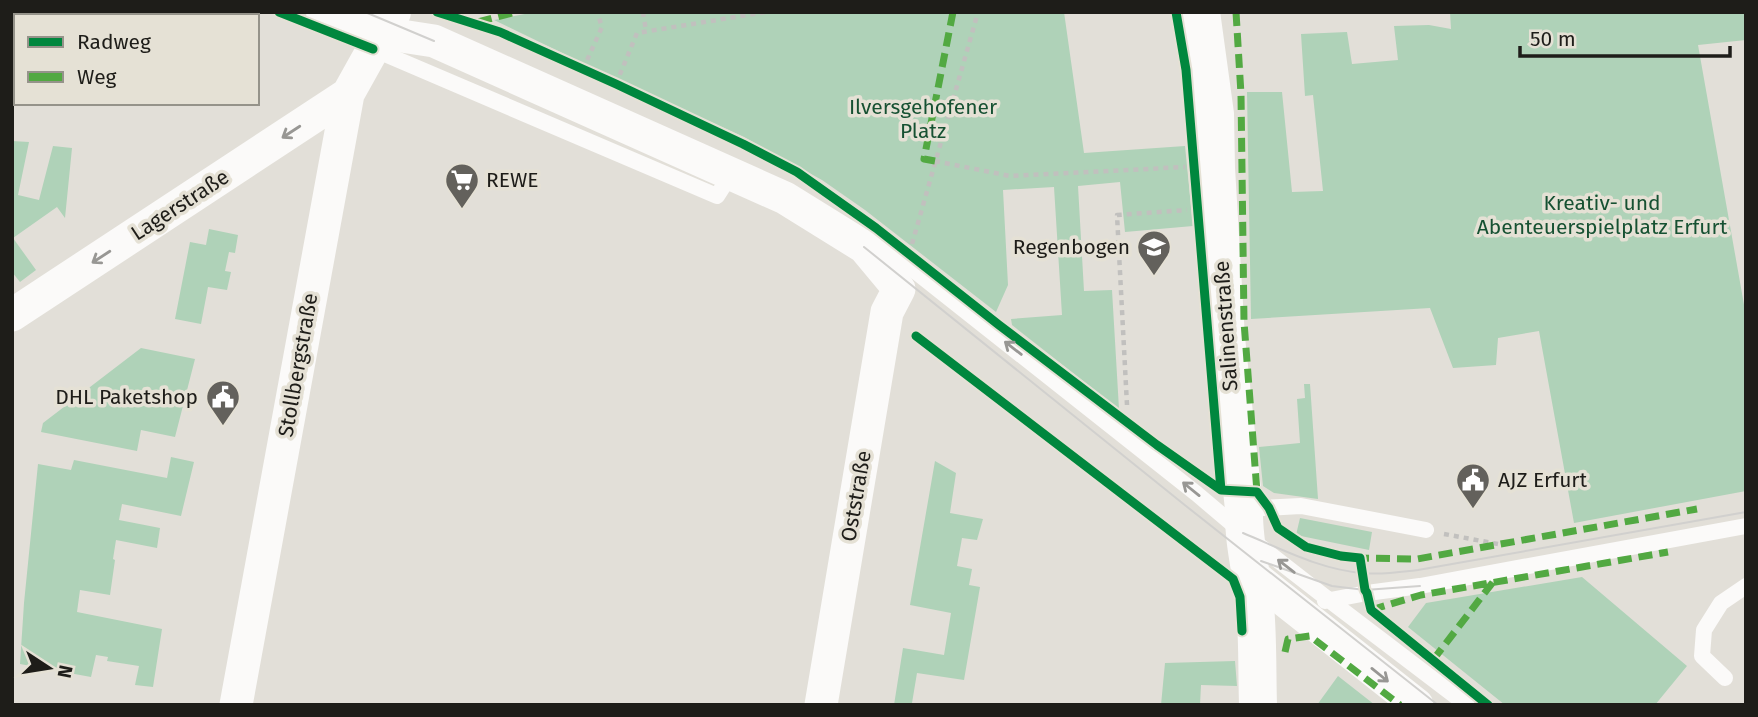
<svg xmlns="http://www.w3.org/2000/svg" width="1758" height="717" viewBox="0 0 1758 717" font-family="'Fira Sans',sans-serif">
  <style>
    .green { fill: #afd2b8 }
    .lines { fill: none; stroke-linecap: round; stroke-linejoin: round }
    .path { stroke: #c1c0be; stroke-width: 4.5; stroke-dasharray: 5 5; stroke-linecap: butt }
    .lane { stroke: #fbfaf9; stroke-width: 16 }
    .street { stroke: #fbfaf9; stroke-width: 33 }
    .secondary { stroke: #fbfaf9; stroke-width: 38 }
    .tram { stroke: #d1d0ce; stroke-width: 2 }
    .quiet { stroke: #52a942; stroke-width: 7; stroke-dasharray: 14 7; stroke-linecap: butt }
    .cycleway-casing { stroke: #e5e1d5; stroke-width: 13 }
    .cycleway { stroke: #00873e; stroke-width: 9 }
    .oneway { stroke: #989794 }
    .labels { text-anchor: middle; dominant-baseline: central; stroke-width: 7; stroke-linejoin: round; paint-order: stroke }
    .park-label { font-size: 21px; fill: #165132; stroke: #e5e1d5 }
    .poi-label { font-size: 21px; fill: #1e1d19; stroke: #e5e1d5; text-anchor: start }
    .street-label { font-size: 21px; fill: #1e1d19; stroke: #e5e1d5 }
  </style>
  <rect width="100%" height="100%" fill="#e2dfd8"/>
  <path class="green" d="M535 12H1064L1084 153 1185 146 1193 226 1125 232 1120 182 1078 186 1084 291 1112 290 1119 409 1012 325 1011 319 1062 315 1054 187 1003 190 1008 285 996 312 865 210 822 180 744 137 618 80 494 20Z
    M1450 12H1746V40L1698 45 1746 316V491L1574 523 1539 331 1498 338 1496 365 1453 368 1430 308 1251 319 1247 92H1282L1292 192 1323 191 1313 95 1305 96 1301 34 1347 32 1352 64 1398 60 1394 26 1429 25 1451 29Z
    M12 141 29 142 18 195 39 200 53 146 72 148 65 218 57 207 13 238 36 270 20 282 12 272Z
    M209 229 238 235 235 253 229 252 225 271 231 272 227 290 208 287 201 324 175 319 190 242 206 245Z
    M141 348 195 359 175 437 141 430 137 451 41 432 43 423Z
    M1304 384H1310L1318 499 1274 493 1263 486 1259 447 1300 443 1297 399 1305 398Z
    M171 457 194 462 181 516 122 504 119 520 160 528 157 548 116 540 113 559 115 560 110 595 80 590 77 612 162 629 153 687 135 685 139 666 107 661 108 657 96 655 91 677 20 664 24 603 38 464 71 470 74 460 167 478Z
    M935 461 956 473 950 513 983 519 977 540 962 538 957 566 972 569 969 585 980 587 964 680 917 673 912 703 920 705H894L903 648 944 655 951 613 910 605Z
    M1300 518 1372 532 1369 550 1296 535Z
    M1582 577 1687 666 1655 705H1505L1408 627 1426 603Z
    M1235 661 1237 686 1201 685 1200 705H1161L1165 663Z
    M1338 676 1375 705H1317Z"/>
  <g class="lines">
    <path class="path" d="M643 12 646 31
      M583 69 602 27 597 12
      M616 84 637 33 766 12
      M935 161 1010 176 1185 167
      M912 244 978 12
      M1127 405 1117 215 1187 210
      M1444 534 1498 544"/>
    <path class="lane" d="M373 49 717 196 731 174
      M872 237 1197 494 1243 533 1329 600 1467 705
      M1244 509 1301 506 1426 530
      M1325 601 1367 593 1420 586 1746 526
      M1725 678 1702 656 1704 630 1721 603 1746 586"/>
    <path class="street" d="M12 315 348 94
      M1251 574 1417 705
      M236 705 348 94 382 33 434 41 785 198 864 247 899 289 887 312 821 705"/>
    <path class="secondary" d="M325 12 382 33 392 12
      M1201 12 1215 114 1216 168 1226 338 1244 509C1243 542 1252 573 1255 606 1258 639 1257 672 1258 705"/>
    <path class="tram" d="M365 12 434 41
      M864 247 1186 506 1438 705
      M1243 533C1282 549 1321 570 1363 573 1381 575 1400 572 1418 570L1746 512
      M1261 561 1332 586 1365 590 1420 586"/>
    <path class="quiet" d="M1236 12 1241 94 1244 322 1257 492
      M478 22 516 12
      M935 161 924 159 953 12
      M1355 558 1417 559 1697 509
      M1371 610 1421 595 1668 552
      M1285 652 1288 639 1310 636 1400 705
      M1433 660 1493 582"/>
    <g class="cycleway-casing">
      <path id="cycleway" d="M279 12 373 49
        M437 12 500 32 616 84 743 144 797 172 876 228 999 325 1157 445 1221 490 1257 492 1269 508 1278 528 1306 547 1341 556 1360 558 1365 590 1367 593 1371 610 1488 705
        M1176 12 1186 70 1221 490
        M916 336 1233 579 1240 597 1242 631"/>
    </g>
    <use href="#cycleway" class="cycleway"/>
  </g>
  <defs><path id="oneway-shaft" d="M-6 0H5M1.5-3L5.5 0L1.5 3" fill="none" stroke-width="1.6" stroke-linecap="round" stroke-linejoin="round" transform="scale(1.75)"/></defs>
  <g class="oneway">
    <use href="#oneway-shaft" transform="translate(291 132) rotate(147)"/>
    <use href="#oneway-shaft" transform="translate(101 257) rotate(147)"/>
    <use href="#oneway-shaft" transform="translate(1013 348) rotate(-142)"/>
    <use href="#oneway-shaft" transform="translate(1191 489) rotate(-141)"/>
    <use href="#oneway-shaft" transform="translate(1286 566) rotate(-142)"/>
    <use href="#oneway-shaft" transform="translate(1380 675) rotate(39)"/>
  </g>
  <defs>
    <g id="supermarket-pin" transform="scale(1.75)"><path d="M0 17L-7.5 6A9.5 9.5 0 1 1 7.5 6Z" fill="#63615c" stroke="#e5e1d5"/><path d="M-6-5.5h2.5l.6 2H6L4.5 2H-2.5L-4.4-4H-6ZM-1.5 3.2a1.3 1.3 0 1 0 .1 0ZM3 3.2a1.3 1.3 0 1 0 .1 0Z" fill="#fff"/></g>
    <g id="school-pin" transform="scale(1.75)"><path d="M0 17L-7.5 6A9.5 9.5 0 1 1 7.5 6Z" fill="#63615c" stroke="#e5e1d5"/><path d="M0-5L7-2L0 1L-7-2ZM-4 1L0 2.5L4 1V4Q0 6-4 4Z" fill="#fff"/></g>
    <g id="civic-pin" transform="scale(1.75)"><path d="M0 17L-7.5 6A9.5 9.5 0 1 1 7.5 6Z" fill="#63615c" stroke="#e5e1d5"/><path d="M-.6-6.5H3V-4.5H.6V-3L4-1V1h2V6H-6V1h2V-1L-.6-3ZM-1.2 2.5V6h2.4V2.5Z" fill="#fff"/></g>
  </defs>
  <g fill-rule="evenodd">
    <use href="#supermarket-pin" x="462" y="180"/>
    <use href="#school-pin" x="1154" y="247"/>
    <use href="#civic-pin" x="223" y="397"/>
    <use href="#civic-pin" x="1473" y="480"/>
  </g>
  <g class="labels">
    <g class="park-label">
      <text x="923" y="107">Ilversgehofener<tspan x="923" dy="24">Platz</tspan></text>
      <text x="1602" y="203">Kreativ- und<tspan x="1602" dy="24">Abenteuerspielplatz Erfurt</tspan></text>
    </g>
    <g class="poi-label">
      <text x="486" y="180">REWE</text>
      <text x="1130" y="247" text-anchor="end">Regenbogen</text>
      <text x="198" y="397" text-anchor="end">DHL Paketshop</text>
      <text x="1498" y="480">AJZ Erfurt</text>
    </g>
    <g class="street-label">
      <text transform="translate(180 205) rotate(-33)">Lagerstraße</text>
      <text transform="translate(1226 326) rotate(-94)">Salinenstraße</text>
      <text transform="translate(298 365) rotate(-80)">Stollbergstraße</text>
      <text transform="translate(856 496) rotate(-80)">Oststraße</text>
    </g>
  </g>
  <rect width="1758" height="717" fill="none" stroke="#1e1d19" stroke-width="28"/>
  <rect x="14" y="14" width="245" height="91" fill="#e5e1d5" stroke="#95938a" stroke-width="2"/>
  <rect x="28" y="37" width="35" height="10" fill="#00873e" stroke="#95938a" stroke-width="2"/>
  <text x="77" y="49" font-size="21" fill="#1e1d19">Radweg</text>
  <rect x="28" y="72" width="35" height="10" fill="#52a942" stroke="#95938a" stroke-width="2"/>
  <text x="77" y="84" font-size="21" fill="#1e1d19">Weg</text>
  <g transform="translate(49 668) rotate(102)" stroke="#e5e1d5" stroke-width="5" paint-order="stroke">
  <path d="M0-5L12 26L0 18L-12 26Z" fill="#1e1d19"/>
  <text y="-10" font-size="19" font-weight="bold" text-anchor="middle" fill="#1e1d19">N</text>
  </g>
  <path d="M1520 46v10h210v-10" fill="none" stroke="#1e1d19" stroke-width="3.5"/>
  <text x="1530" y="46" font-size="21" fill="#1e1d19" stroke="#e5e1d5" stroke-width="5" paint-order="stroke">50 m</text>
</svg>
